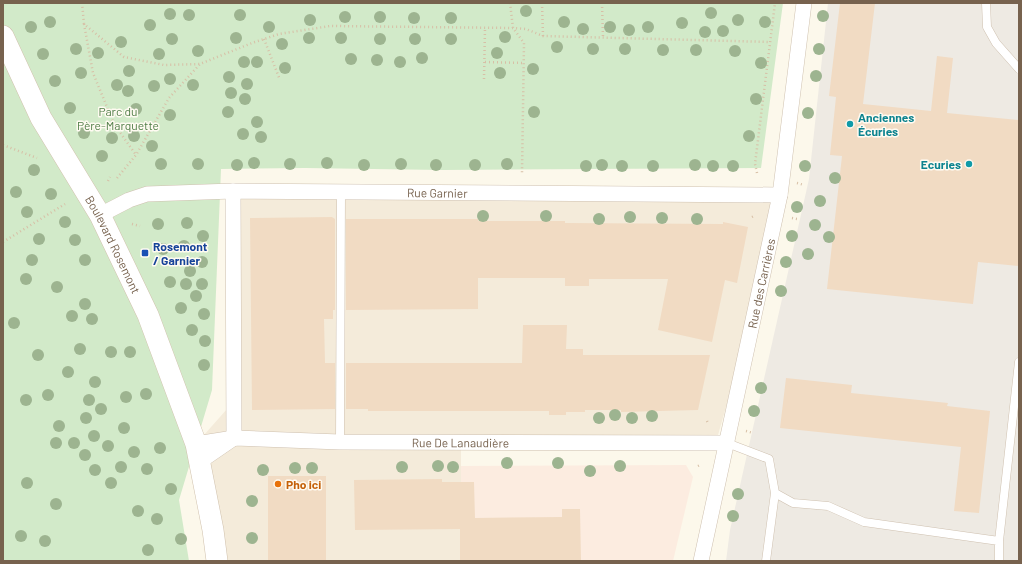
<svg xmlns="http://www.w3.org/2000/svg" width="1022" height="564" viewBox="0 0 1022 564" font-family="Barlow,sans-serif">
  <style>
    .residential { fill: #f4ebda }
    .commercial { fill: #fcece0 }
    .industrial { fill: #eeeae3 }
    .green { fill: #d2eac9 }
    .building { fill: #f1dbc3 }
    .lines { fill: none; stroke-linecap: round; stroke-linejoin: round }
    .service-casing { stroke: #cfc1b0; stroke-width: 9 }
    .minor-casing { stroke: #cfc1b0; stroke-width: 16 }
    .secondary-casing { stroke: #d1c2ae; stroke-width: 22 }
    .path { stroke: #d7bfa6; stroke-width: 2.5; stroke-dasharray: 1 3; stroke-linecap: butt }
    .service { stroke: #fff; stroke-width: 8 }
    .minor { stroke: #fff; stroke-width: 15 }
    .secondary { stroke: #fff; stroke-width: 21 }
    .tree { fill: #9db490 }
    .culture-dot { fill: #0f9aa8; stroke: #fffbf2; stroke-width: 1.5 }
    .transit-dot { fill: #1a4fb4; stroke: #fffbf2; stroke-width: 1.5 }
    .food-dot { fill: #e8710a; stroke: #fffbf2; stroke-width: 1.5 }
    .labels { text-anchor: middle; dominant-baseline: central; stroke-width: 3; stroke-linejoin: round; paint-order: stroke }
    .park-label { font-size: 12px; fill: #4f7d46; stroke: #fffbf2 }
    .culture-label { font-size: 12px; font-weight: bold; fill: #0d838f; stroke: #fffbf2; text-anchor: start }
    .street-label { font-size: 12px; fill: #77624e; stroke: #fffbf2 }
    .transit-label { font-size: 12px; font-weight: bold; fill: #164399; stroke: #fffbf2; text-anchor: start }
    .food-label { font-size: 12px; font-weight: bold; fill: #c56008; stroke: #fffbf2; text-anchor: start }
  </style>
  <rect width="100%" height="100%" fill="#fcf8eb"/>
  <path class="residential" d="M233 191 775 199 751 319 718 435 577 439 461 448V561H215L196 444 235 400Z"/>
  <path class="commercial" d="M686 465 693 477 673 561H461V466Z"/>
  <path class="industrial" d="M828 3H1019V561H726L730 530 809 179Z"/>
  <path class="green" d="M3 3H783L761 168 442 170 305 168 221 169 212 390 179 500 189 561H3Z"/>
  <path class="building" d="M840 3H875L863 104 931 111 937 56 953 58 947 113 1019 120V266L978 262 973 304 827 289 842 156 830 155 836 97 829 96Z
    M332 217 335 219V310H333V319H324L325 363H335V409L252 410 250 218Z
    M346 219H478V221H565V223L723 224V222L748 227 737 283 725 280 712 342 658 330 668 279H589V286H565V278H478V309L346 310Z
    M523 325H567L566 349H583V355H710L698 410 621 412V410H585V412H566V415H549V411H368V409H346V363H522Z
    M786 378 852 385 851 393 948 403 947 406 990 411 979 513 954 511 961 447 780 428Z
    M268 476H326V561H268Z
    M442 479V482H474L475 518 562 517V509H580L581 561H460V529L355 530 354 480Z"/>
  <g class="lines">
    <g class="service-casing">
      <path id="service" d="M986 3 987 27 996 43 1019 69
        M340 442 341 192
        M727 443 769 459 775 493 793 503 828 506 864 522 999 541
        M766 561 775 493
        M999 561V541L1019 362"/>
    </g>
    <g class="minor-casing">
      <g id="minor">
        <path id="s1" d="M100 215 129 200 147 194 233 191 780 195"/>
        <path id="s2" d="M196 444 234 438 340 442 727 443"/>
        <path d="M199 462 234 438 233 191"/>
        <path id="s3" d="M701 561 780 195 804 3"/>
      </g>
    </g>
    <g class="secondary-casing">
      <g id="secondary">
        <path id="s4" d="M3 36 41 118 100 215 148 315 196 444 213 530 217 561"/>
      </g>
    </g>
    <path class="path" d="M82 3 84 24 124 57 164 65 200 64
      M510 3 513 28 524 43 522 173
      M542 3 543 36
      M602 3 603 38
      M84 24 93 73 114 124 136 155
      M264 39 280 80
      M485 62 524 63
      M484 79 485 28
      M3 145 37 158
      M757 173 755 164 775 3
      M117 178 136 155 169 98 200 64 252 43 279 34 330 26 513 28 526 29 543 36 770 42
      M108 181 110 177
      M797 183 804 185
      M752 217 754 216
      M792 218 797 219
      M132 224 140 226
      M3 242 65 204
      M707 421 708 423
      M746 431 753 433
      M698 466 700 465"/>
    <use href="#service" class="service"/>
    <use href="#minor" class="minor"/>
    <use href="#secondary" class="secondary"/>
  </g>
  <g class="tree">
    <circle cx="526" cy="11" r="6"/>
    <circle cx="711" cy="13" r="6"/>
    <circle cx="170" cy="14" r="6"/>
    <circle cx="189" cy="15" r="6"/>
    <circle cx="240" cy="15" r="6"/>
    <circle cx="823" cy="16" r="6"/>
    <circle cx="345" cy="17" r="6"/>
    <circle cx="380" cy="17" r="6"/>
    <circle cx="414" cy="18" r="6"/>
    <circle cx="451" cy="18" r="6"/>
    <circle cx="310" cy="20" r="6"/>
    <circle cx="738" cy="20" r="6"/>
    <circle cx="50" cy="22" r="6"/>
    <circle cx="564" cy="22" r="6"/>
    <circle cx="765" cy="22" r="6"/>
    <circle cx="682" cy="23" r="6"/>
    <circle cx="150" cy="25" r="6"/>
    <circle cx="31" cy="27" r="6"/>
    <circle cx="269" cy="27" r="6"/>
    <circle cx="610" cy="27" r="6"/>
    <circle cx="648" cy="27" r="6"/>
    <circle cx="583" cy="29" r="6"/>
    <circle cx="629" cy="30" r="6"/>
    <circle cx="723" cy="31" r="6"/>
    <circle cx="705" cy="32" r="6"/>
    <circle cx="505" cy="37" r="6"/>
    <circle cx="236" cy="38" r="6"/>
    <circle cx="309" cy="38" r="6"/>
    <circle cx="341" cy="38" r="6"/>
    <circle cx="172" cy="39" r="6"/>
    <circle cx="380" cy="39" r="6"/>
    <circle cx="415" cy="39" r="6"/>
    <circle cx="451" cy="39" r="6"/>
    <circle cx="121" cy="42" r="6"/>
    <circle cx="282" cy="44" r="6"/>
    <circle cx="557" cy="47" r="6"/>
    <circle cx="76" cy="49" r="6"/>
    <circle cx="593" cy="49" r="6"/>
    <circle cx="625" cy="49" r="6"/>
    <circle cx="819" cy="49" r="6"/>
    <circle cx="663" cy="50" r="6"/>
    <circle cx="696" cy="50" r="6"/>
    <circle cx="198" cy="51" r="6"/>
    <circle cx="735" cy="51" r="6"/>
    <circle cx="98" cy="53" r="6"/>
    <circle cx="497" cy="53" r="6"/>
    <circle cx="43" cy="54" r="6"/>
    <circle cx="159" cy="54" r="6"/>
    <circle cx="422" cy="58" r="6"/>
    <circle cx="351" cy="59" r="6"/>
    <circle cx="377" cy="60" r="6"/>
    <circle cx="244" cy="62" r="6"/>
    <circle cx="257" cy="62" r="6"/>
    <circle cx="400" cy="62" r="6"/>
    <circle cx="761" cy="63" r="6"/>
    <circle cx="285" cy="68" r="6"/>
    <circle cx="533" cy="69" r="6"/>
    <circle cx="129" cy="71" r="6"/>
    <circle cx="81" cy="73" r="6"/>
    <circle cx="500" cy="73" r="6"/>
    <circle cx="816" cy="76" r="6"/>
    <circle cx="229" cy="77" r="6"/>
    <circle cx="170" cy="79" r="6"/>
    <circle cx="55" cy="81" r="6"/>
    <circle cx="247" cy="84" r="6"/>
    <circle cx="117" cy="85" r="6"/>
    <circle cx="193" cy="85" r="6"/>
    <circle cx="154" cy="86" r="6"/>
    <circle cx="128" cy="91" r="6"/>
    <circle cx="231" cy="93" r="6"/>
    <circle cx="245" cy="99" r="6"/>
    <circle cx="756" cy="99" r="6"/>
    <circle cx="70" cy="108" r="6"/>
    <circle cx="136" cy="109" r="6"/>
    <circle cx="228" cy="112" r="6"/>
    <circle cx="534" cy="112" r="6"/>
    <circle cx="808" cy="113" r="6"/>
    <circle cx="170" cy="115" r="6"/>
    <circle cx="257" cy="122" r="6"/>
    <circle cx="84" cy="133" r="6"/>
    <circle cx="243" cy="134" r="6"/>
    <circle cx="134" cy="136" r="6"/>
    <circle cx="749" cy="136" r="6"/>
    <circle cx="261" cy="137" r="6"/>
    <circle cx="112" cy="138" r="6"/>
    <circle cx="152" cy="146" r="6"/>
    <circle cx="102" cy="156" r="6"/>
    <circle cx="254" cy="163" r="6"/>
    <circle cx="327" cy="163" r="6"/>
    <circle cx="161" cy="164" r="6"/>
    <circle cx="198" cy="164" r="6"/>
    <circle cx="290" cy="164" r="6"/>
    <circle cx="401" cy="164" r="6"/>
    <circle cx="507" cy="164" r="6"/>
    <circle cx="237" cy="165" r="6"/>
    <circle cx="364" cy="165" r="6"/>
    <circle cx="436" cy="165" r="6"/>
    <circle cx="475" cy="165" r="6"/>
    <circle cx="602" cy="165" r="6"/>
    <circle cx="695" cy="165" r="6"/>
    <circle cx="586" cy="166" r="6"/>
    <circle cx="622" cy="166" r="6"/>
    <circle cx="653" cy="166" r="6"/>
    <circle cx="713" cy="166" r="6"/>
    <circle cx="733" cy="166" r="6"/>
    <circle cx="805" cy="166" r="6"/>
    <circle cx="34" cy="170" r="6"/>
    <circle cx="835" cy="178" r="6"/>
    <circle cx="16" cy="192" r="6"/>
    <circle cx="51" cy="194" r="6"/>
    <circle cx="820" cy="201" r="6"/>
    <circle cx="797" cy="207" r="6"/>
    <circle cx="27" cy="212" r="6"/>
    <circle cx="483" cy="216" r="6"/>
    <circle cx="546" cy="216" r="6"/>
    <circle cx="630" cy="217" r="6"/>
    <circle cx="662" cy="218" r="6"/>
    <circle cx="599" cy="219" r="6"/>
    <circle cx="697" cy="219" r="6"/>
    <circle cx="65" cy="222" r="6"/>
    <circle cx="187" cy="223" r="6"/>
    <circle cx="158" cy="224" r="6"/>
    <circle cx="815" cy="225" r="6"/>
    <circle cx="203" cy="236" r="6"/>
    <circle cx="792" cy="236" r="6"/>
    <circle cx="829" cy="237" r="6"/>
    <circle cx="39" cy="239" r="6"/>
    <circle cx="75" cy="240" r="6"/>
    <circle cx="184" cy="246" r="6"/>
    <circle cx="163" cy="249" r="6"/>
    <circle cx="808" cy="254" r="6"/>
    <circle cx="32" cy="260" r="6"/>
    <circle cx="85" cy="260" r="6"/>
    <circle cx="202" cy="262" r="6"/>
    <circle cx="786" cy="262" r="6"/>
    <circle cx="190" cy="271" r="6"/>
    <circle cx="26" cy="279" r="6"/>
    <circle cx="170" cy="282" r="6"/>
    <circle cx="186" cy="284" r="6"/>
    <circle cx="202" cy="284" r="6"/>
    <circle cx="57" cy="287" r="6"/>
    <circle cx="781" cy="291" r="6"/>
    <circle cx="196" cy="296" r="6"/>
    <circle cx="85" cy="304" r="6"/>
    <circle cx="181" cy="308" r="6"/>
    <circle cx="204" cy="314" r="6"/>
    <circle cx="72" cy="316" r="6"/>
    <circle cx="92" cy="319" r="6"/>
    <circle cx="14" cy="323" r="6"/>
    <circle cx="192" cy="330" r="6"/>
    <circle cx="205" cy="341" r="6"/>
    <circle cx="80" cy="349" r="6"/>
    <circle cx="111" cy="352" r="6"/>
    <circle cx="130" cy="352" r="6"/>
    <circle cx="38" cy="355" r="6"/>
    <circle cx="204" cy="365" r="6"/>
    <circle cx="68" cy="372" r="6"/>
    <circle cx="95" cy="382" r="6"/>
    <circle cx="761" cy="388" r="6"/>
    <circle cx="146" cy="394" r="6"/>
    <circle cx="48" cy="395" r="6"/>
    <circle cx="126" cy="397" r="6"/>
    <circle cx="26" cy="400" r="6"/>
    <circle cx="89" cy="400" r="6"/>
    <circle cx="101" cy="409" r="6"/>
    <circle cx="754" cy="411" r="6"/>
    <circle cx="615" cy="415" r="6"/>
    <circle cx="652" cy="416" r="6"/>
    <circle cx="86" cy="418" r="6"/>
    <circle cx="599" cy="418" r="6"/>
    <circle cx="632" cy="418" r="6"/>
    <circle cx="59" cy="426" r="6"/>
    <circle cx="124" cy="428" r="6"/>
    <circle cx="94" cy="436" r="6"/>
    <circle cx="56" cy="443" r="6"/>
    <circle cx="74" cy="443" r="6"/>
    <circle cx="108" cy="446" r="6"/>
    <circle cx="160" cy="448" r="6"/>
    <circle cx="134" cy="452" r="6"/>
    <circle cx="85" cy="455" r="6"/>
    <circle cx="507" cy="463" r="6"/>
    <circle cx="558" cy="463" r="6"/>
    <circle cx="438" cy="466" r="6"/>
    <circle cx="620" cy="466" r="6"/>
    <circle cx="121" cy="467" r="6"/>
    <circle cx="402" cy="467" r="6"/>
    <circle cx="453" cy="467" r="6"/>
    <circle cx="295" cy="468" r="6"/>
    <circle cx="312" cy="468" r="6"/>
    <circle cx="147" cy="469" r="6"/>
    <circle cx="95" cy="470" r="6"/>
    <circle cx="263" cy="470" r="6"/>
    <circle cx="590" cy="471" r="6"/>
    <circle cx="27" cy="483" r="6"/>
    <circle cx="111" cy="483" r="6"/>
    <circle cx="171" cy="489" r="6"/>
    <circle cx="738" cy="494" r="6"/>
    <circle cx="252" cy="501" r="6"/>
    <circle cx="56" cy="504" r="6"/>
    <circle cx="138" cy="511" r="6"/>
    <circle cx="733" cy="516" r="6"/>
    <circle cx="157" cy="519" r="6"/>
    <circle cx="21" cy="536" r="6"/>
    <circle cx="252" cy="538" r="6"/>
    <circle cx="181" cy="539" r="6"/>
    <circle cx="45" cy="541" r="6"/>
    <circle cx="148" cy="550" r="6"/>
  </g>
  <g class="culture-dot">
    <circle cx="850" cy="124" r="4"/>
    <circle cx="969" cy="164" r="4"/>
  </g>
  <rect class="transit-dot" x="141" y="249" width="8" height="8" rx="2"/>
  <circle class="food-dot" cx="278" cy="484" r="4"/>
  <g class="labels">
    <g class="park-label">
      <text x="118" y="111">Parc du<tspan x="118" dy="14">Père-Marquette</tspan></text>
    </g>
    <g class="culture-label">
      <text x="858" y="117">Anciennes<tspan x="858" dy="14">Écuries</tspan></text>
      <text x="961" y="164" text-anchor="end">Ecuries</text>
    </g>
    <g class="street-label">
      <text stroke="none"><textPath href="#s1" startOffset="342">Rue Garnier</textPath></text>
      <text stroke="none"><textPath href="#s4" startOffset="236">Boulevard Rosemont</textPath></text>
      <text stroke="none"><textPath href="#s3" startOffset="284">Rue des Carrières</textPath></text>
      <text stroke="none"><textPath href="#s2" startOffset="265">Rue De Lanaudière</textPath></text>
    </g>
    <g class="transit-label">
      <text x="153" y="246">Rosemont<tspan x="153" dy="14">/ Garnier</tspan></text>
    </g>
    <g class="food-label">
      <text x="286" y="484">Pho ici</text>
    </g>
  </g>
  <rect width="1022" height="564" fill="none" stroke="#77624e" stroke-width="8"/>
</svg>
